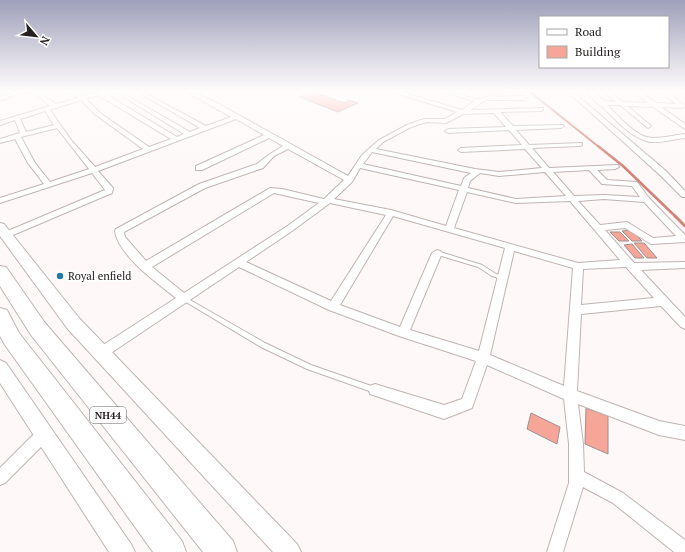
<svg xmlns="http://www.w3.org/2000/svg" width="685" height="552" viewBox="0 0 685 552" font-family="'PT Serif',serif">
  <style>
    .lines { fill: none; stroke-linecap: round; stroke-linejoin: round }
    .stream-far2 { stroke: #d08376; stroke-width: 2 }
    .stream-far1 { stroke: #d08376; stroke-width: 2.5 }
    .stream { stroke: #d08376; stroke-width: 3 }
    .building { fill: #f6a698; stroke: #9c918f }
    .lane-casing { stroke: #bfb4b2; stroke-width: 2 }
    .street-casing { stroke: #bfb4b2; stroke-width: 2 }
    .secondary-casing { stroke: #bfb4b2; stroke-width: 2 }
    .highway-casing { stroke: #bfb4b2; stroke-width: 2 }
    .lane { fill: #fff; fill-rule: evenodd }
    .street { fill: #fff; fill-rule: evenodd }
    .secondary { fill: #fff; fill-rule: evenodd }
    .highway { fill: #fff; fill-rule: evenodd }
    .poi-dot { fill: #2476a7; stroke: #fff; stroke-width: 1.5 }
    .labels { text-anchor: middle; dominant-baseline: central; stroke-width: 4; stroke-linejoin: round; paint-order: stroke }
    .shield { fill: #fff; stroke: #666463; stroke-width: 1 }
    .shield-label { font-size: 10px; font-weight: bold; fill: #252120 }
    .poi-label { font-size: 11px; fill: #252120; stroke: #fff; text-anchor: start }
  </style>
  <rect width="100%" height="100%" fill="#fef9f8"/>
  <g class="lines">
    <path class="stream-far2" d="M529 91 599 147"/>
    <path class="stream-far1" d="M598 146 623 166 676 217"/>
    <path class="stream" d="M675 216 685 226"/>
  </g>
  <path class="building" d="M314 93 326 96 344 103 349 100 358 103 338 112 299 97Z
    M631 230 642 241H632L622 231Z
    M610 232H620L629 241H619Z
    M634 243H644L657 258H647Z
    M632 244 644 258H635L624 245Z
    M586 408 608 416V454L585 444Z
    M531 413 560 427 557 444 527 429Z"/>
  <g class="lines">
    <g class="lane-casing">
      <path id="lane" d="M191 91H201L192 93H191Z
        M437 251 482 265 496 274 504 276 505 277 502 279 492 276 478 267 435 254V252Z
        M183 296 265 343 311 365 377 388 378 390 377 392 375 393 307 369 261 347 181 299 180 298 181 297Z"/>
    </g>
    <g class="street-casing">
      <path id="street" d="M18 91H25L0 101V97Z
        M27 91 39 92 56 104 78 98 69 91H74L83 96 102 91H108L104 93 177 137 184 134 114 91H119L190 132 200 128 136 91H141L206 126 231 117 185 91H191L219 104 348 176 362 155 379 140 407 125 424 119H445L457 112 392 92V91H398L462 110 474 101 443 92V91C455 91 465 97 477 99 486 100 495 91 504 91L492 97 524 96 527 98 524 100H486L470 110 543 108V110L541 111 500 112 513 126 563 125 564 126 561 128 516 130 529 145 582 143V145L580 146 532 148 549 168 618 165 619 167 615 169 597 170 607 180 637 182 649 198 685 235V242L651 244 625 228 605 230 634 263 685 262V268L641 270 685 317V329L681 327 661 306 581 314 577 391 659 421 685 426V440L659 435 578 404 583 444 584 472 623 493 685 540V552H674L613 503 583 487 563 552H547L569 483V444L564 399 487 365 472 408 444 419 370 394 369 390 370 386 375 384 444 405 462 399 476 361 399 336 329 310 239 267 105 357 101 358 97 357 95 353 97 349 176 298C157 283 118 255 115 231L116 229 199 184 257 164 270 154 283 146 269 138 202 170H196V166L264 135 236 119 98 171 113 188 112 193 6 238 3 237 2 235 3 233 105 190 92 173 0 203V198L44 184 28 163 15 139 0 143V139L20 133 15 120 0 125V121L50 106 35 94 27 92ZM98 95 171 139 149 147 100 113 86 99ZM81 100 96 115 143 149 95 167 71 140 50 110ZM45 111 54 125 26 132 20 119ZM494 113 506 127 448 129 445 131 448 133 509 130 522 145 461 148 458 150 461 152 525 149 542 168 499 172 475 169 376 149 383 142 411 127 427 122 446 123 463 114ZM57 128 89 169 50 182 35 163 21 137ZM288 149 344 180 324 199 282 189 270 188 146 261 125 237 124 232 205 188 263 168 274 156ZM372 152 471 173 464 178 461 186 363 164ZM360 168 459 190 446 226 391 210 334 199 352 182ZM589 170 602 184 632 186 640 197 604 195 574 196 553 172ZM545 172 566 196 516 199 468 188 470 181 480 173 499 176ZM467 192 516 203 570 201 620 260 578 263 454 228ZM274 193 319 203 286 227 184 293 152 267ZM604 199 644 202 676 236 653 238 627 222 600 225 578 201ZM330 203 386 215 331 301 246 262 292 231ZM393 216 505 248 479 351 410 330 442 253 440 251 437 250 432 253 400 327 340 305ZM514 251 573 268 564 386 490 355ZM626 267 654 298 581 305 583 269Z
        M567 91H572L666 171 685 191V197H682L660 175Z
        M586 91H592L604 101 616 102 603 91H609L623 102 648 103 633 91H639L656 103 676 104 661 91H667L685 106 682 108 661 107 685 124V129L653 107 627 106 650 125 651 126 648 128 620 105H607C619 116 636 138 653 138 664 138 675 135 685 134V138C675 139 661 143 650 142 630 138 615 118 600 105L598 104Z
        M44 427 49 429 51 434 49 439 5 483 0 485V468L39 429Z"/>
    </g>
    <g class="secondary-casing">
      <path id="secondary" d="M0 223 4 224 79 318 297 544 301 552H273L67 328 0 236Z
        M0 360 6 363 131 544 135 552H109L0 383Z"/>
    </g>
    <g class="highway-casing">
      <path id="highway" d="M0 266 6 267 45 323 233 541 237 552H203L31 335 0 286Z
        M0 308 7 310 19 333 182 541 186 552H153L5 345 0 336Z"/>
    </g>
    <use href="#lane" class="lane"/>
    <use href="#street" class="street"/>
    <use href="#secondary" class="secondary"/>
    <use href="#highway" class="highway"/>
  </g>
  <linearGradient id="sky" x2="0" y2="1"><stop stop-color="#9ea0ba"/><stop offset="0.54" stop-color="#fffcfc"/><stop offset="1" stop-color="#fffcfc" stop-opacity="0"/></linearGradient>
  <rect width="685" height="168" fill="url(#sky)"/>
  <circle class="poi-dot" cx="60" cy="276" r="4"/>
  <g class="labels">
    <rect class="shield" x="90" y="407" width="36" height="16" rx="3"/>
    <g class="shield-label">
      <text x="108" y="415">NH44</text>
    </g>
    <g class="poi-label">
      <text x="68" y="276">Royal enfield</text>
    </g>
  </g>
  <rect x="539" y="16" width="130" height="52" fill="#ffffff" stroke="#a8a6a6"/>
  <rect x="547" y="29" width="20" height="6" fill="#ffffff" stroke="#a8a6a6"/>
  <text x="575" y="36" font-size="12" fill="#252120">Road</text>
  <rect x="547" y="46" width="20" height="12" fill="#f6a698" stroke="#a8a6a6"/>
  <text x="575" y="56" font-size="12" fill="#252120">Building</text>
  <g transform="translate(36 36) rotate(118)" stroke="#ffffff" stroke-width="3" paint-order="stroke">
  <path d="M0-3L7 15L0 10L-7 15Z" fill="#252120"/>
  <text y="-6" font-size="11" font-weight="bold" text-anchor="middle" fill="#252120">N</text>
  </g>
</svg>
